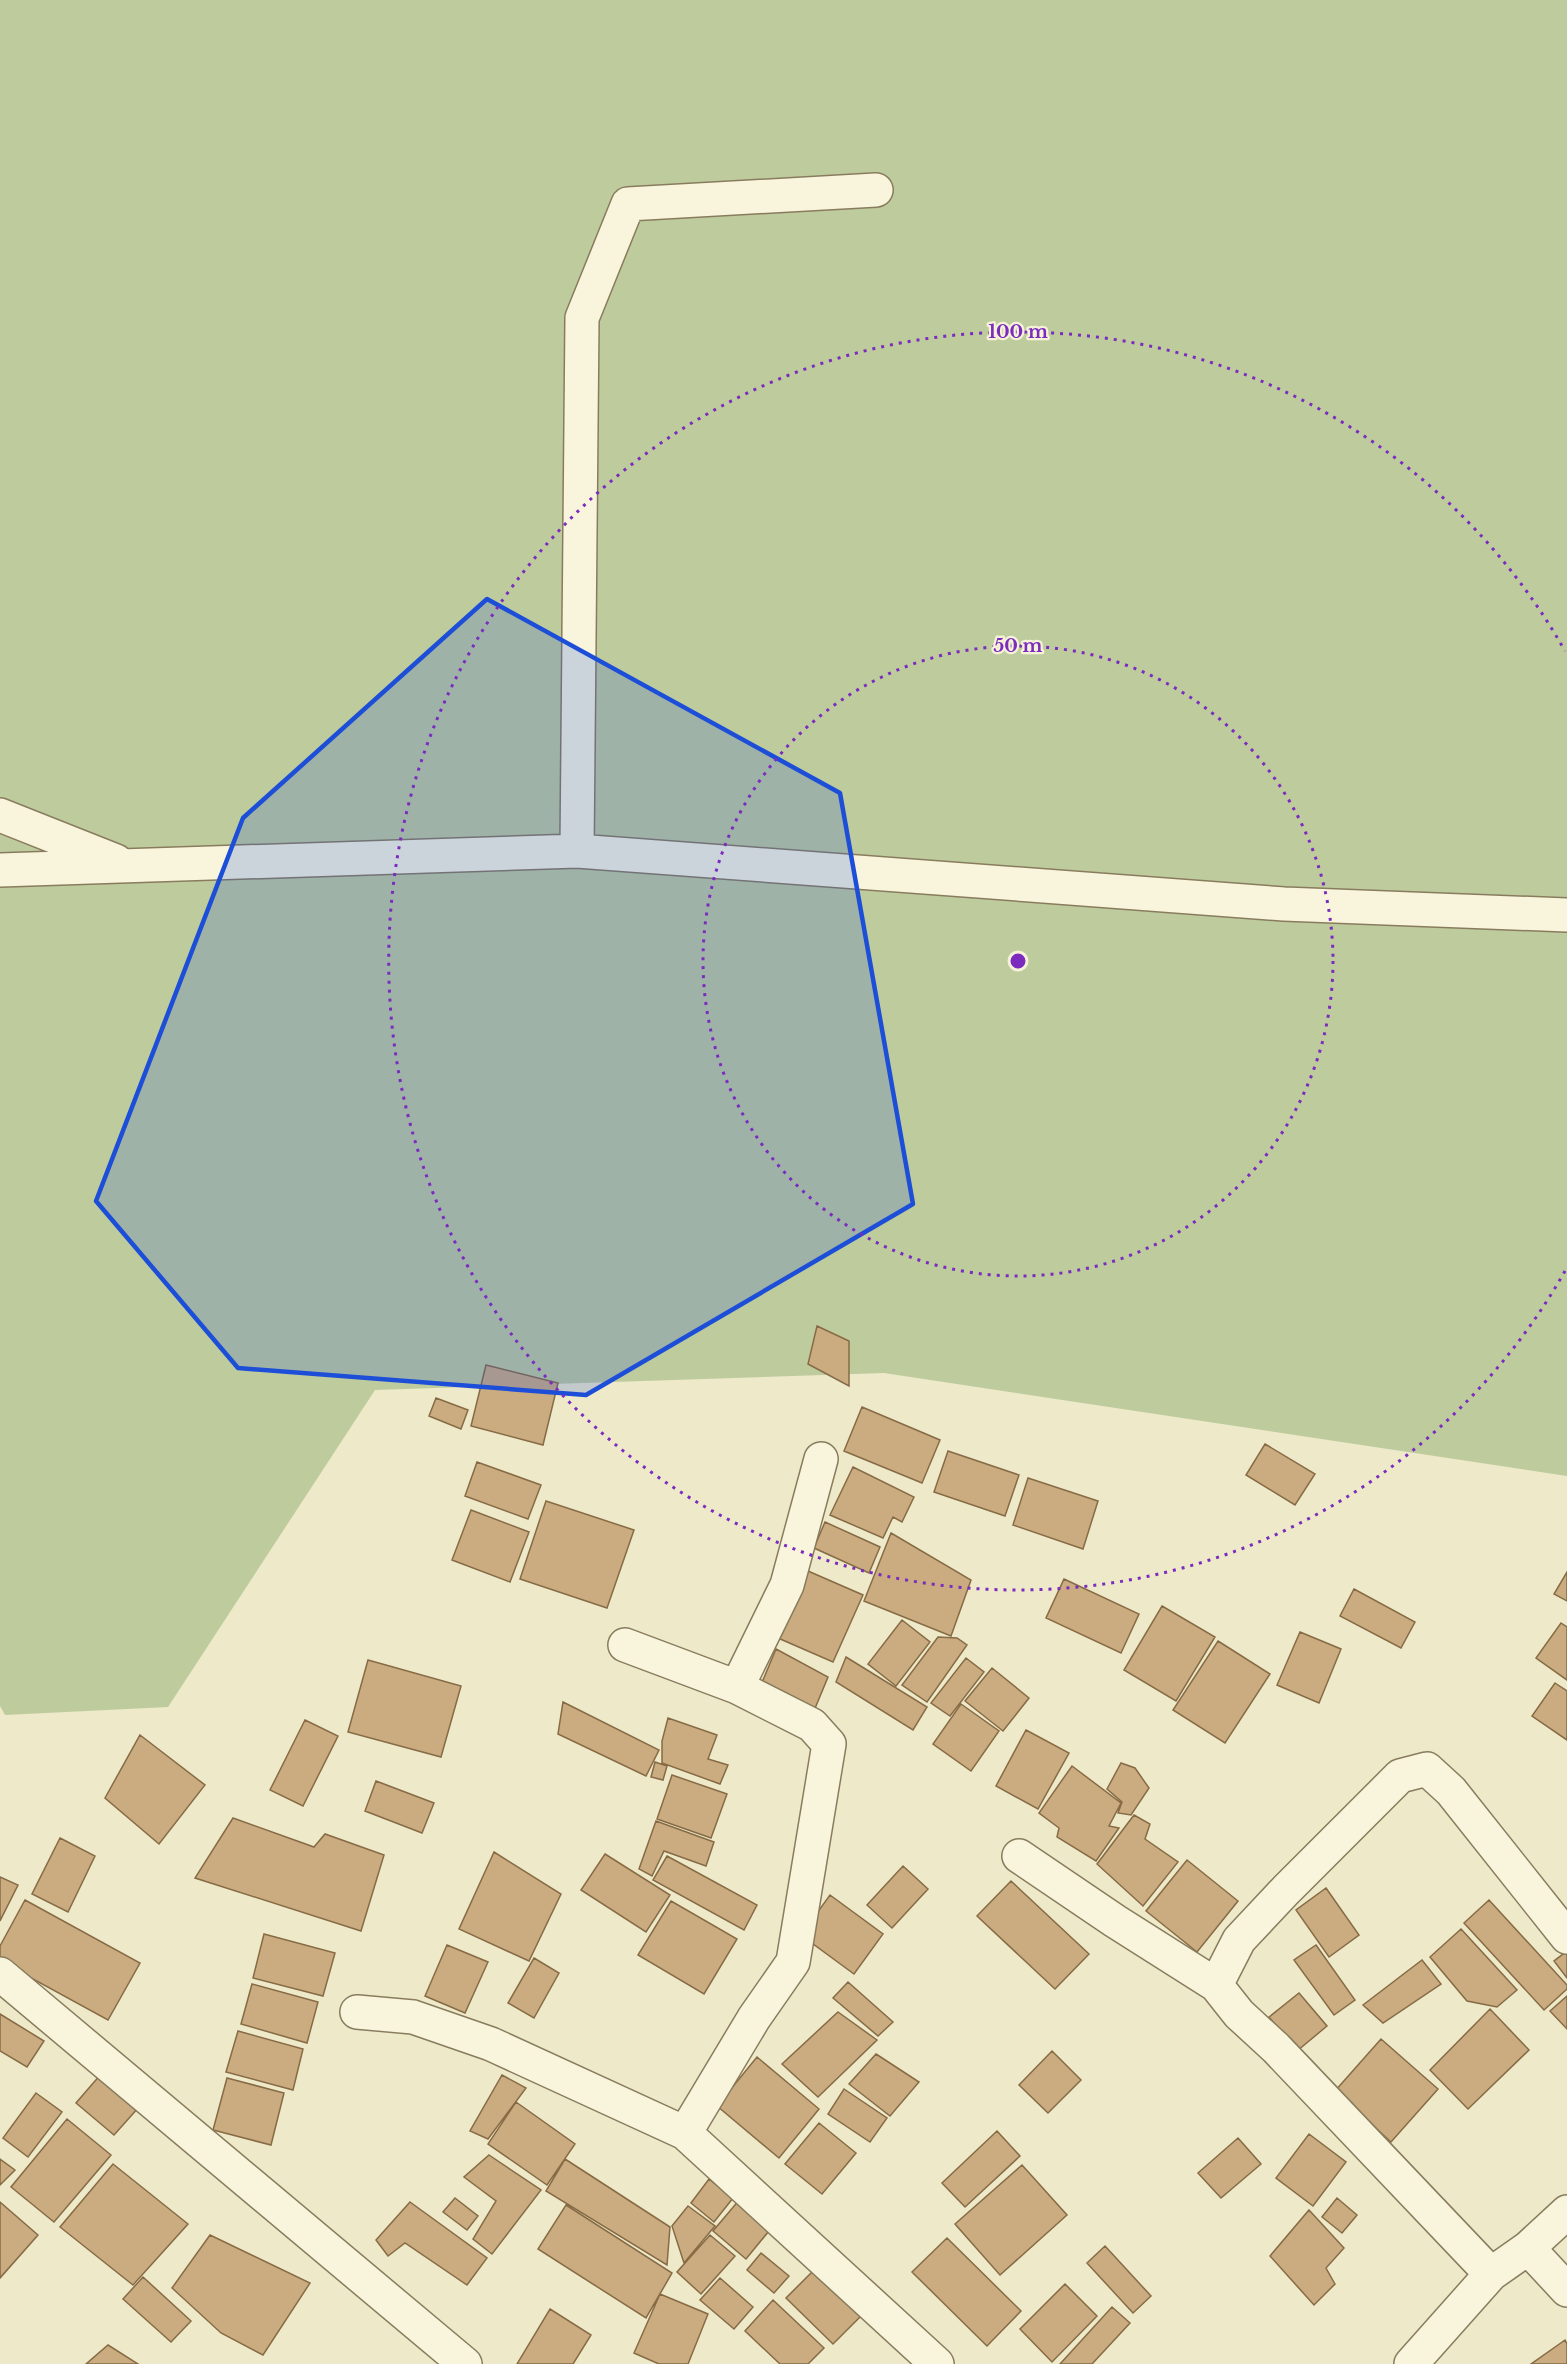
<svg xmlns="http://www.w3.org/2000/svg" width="1567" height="2364" viewBox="0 0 1567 2364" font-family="'Libre Baskerville',serif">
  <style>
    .green { fill: #becb9d }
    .building { fill: #caac80; stroke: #876b45; stroke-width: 1.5 }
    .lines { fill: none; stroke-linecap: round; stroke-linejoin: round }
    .minor-casing { stroke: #897c5e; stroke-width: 36 }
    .minor { stroke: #f8f5dc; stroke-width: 33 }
    .marked { fill: #1d4ed8; fill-opacity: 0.2; stroke: #1d4ed8; stroke-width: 4.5; stroke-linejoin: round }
    .ring { fill: none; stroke: #7b2cbf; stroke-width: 3; stroke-dasharray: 3 6 }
    .centre { fill: #7b2cbf; stroke: #f5f2d8; stroke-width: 3 }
    .ring-label { font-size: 18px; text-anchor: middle; font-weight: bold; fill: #7b2cbf; stroke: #f5f2d8; stroke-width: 4.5; stroke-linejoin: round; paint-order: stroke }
  </style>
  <rect width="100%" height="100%" fill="#ede9c9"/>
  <path class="green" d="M0 0H1567V1476L884 1373 375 1390 168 1707 5 1715 0 1706Z"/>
  <path class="building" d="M817 1326 849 1341V1386L808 1364Z
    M486 1365 558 1383 543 1445 471 1426Z
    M436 1398 468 1410 461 1429 429 1416Z
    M862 1407 940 1440 922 1483 844 1451Z
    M1265 1444 1315 1474 1295 1505 1246 1475Z
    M948 1451 1019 1475 1005 1516 934 1492Z
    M477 1462 541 1485 528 1519 465 1496Z
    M853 1467 914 1497 902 1522 893 1517 883 1538 830 1515Z
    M1028 1478 1098 1501 1083 1549 1013 1525Z
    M546 1501 634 1530 607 1608 520 1579Z
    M471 1510 529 1532 510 1582 452 1560Z
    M825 1522 880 1547 869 1573 814 1548Z
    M891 1533 971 1580 951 1636 864 1601Z
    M808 1571 863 1595 833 1662 778 1638Z
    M1567 1572V1601L1554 1594Z
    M1064 1579 1139 1614 1121 1653 1046 1618Z
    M1354 1589 1415 1622 1401 1648 1340 1616Z
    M1162 1606 1215 1637 1176 1701 1124 1670Z
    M902 1620 930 1642 896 1686 868 1664Z
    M1561 1623 1567 1627V1680L1536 1658Z
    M1300 1632 1341 1649 1319 1703 1277 1685Z
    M938 1637 957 1638 967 1645 927 1702 902 1685Z
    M1218 1641 1270 1674 1225 1743 1173 1710Z
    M776 1649 828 1677 811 1718 758 1692Z
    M846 1657 927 1707 913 1730 836 1682Z
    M966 1658 984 1672 950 1716 931 1703Z
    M368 1660 461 1686 441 1757 348 1732Z
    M992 1668 1029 1698 1003 1731 965 1701Z
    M1555 1683 1567 1691V1740L1532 1716Z
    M563 1702 659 1750 646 1776 558 1734Z
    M961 1704 999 1731 971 1771 933 1744Z
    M668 1718 717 1735 708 1759 728 1765 720 1784 662 1763V1741Z
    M305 1720 338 1736 303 1806 270 1790Z
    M1026 1730 1069 1753 1038 1809 996 1786Z
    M140 1735 205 1785 159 1844 105 1798Z
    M655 1762 667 1766 663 1780 651 1777Z
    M1121 1763 1135 1768 1149 1788 1131 1815 1118 1813 1122 1802 1107 1789Z
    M1072 1766 1121 1803 1109 1826 1119 1828 1096 1861 1057 1837 1059 1828 1039 1813Z
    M672 1775 727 1794 711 1838 657 1819Z
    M376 1781 434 1803 422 1833 365 1811Z
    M1134 1815 1150 1824 1145 1839 1178 1862 1143 1906 1097 1864Z
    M233 1818 314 1847 325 1834 384 1855 361 1931 195 1878Z
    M656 1821 714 1842 706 1866 664 1851 652 1876 639 1869Z
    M60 1838 95 1856 68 1912 32 1894Z
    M494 1852 561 1894 529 1961 459 1929Z
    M605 1854 670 1895 646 1932 581 1890Z
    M667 1856 757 1905 744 1930 653 1880Z
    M1187 1860 1238 1901 1197 1952 1146 1911Z
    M903 1866 928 1889 892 1928 867 1905Z
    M0 1877 18 1885 0 1921Z
    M1011 1881 1089 1954 1055 1989 977 1916Z
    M1326 1888 1359 1935 1329 1957 1296 1910Z
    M830 1895 883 1934 854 1974 801 1935Z
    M25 1900 140 1963 108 2020 0 1961V1946Z
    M1489 1900 1567 1985V1989L1544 2010 1464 1923Z
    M671 1901 737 1939 704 1994 638 1955Z
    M1461 1929 1517 1990 1497 2007 1467 2001 1430 1957Z
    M264 1934 335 1953 323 1996 253 1978Z
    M447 1945 488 1962 465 2013 425 1996Z
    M1316 1945 1355 2000 1334 2015 1294 1960Z
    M1567 1951V1978L1554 1961Z
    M534 1958 559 1973 534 2018 508 2003Z
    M1422 1960 1441 1984 1383 2023 1363 2005Z
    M848 1982 893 2022 878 2036 833 1998Z
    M252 1984 318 2002 307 2043 241 2024Z
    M1299 1993 1327 2026 1297 2051 1269 2017Z
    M1567 1996V2029L1550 2011Z
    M1490 2009 1529 2050 1468 2109 1430 2070Z
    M838 2012 877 2040 818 2097 782 2064Z
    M0 2014 44 2041 27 2067 0 2051Z
    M238 2031 303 2049 293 2090 226 2072Z
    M1381 2039 1438 2089 1391 2142 1335 2091Z
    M1052 2051 1081 2080 1048 2113 1019 2085Z
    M876 2054 919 2082 890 2116 849 2084Z
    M757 2057 819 2109 779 2158 717 2106Z
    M101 2074 139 2107 114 2135 76 2103Z
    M502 2075 526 2088 488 2139 470 2131Z
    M227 2078 284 2093 271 2145 213 2130Z
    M844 2089 887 2118 870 2142 828 2114Z
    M36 2093 62 2112 28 2157 3 2138Z
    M516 2102 575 2144 547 2185 488 2144Z
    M67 2119 111 2155 54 2222 11 2187Z
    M819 2123 856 2153 822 2194 785 2164Z
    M997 2131 1020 2156 965 2207 942 2183Z
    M1309 2134 1346 2162 1313 2206 1276 2178Z
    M1238 2138 1261 2164 1221 2198 1198 2173Z
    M489 2155 541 2190 492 2254 473 2239 496 2201 464 2177Z
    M0 2159 15 2170 0 2185Z
    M565 2159 670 2227 667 2265 546 2191Z
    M113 2164 188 2224 133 2285 60 2227Z
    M1022 2165 1067 2215 1000 2275 955 2224Z
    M709 2179 733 2198 714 2222 691 2203Z
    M455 2198 478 2216 467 2230 443 2212Z
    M1337 2198 1357 2215 1342 2233 1322 2217Z
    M740 2199 773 2226 746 2259 713 2231Z
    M0 2202 38 2235 0 2278Z
    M410 2202 487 2258 467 2285 405 2243 388 2256 376 2240Z
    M566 2205 672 2273 646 2318 538 2249Z
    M688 2206 715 2226 684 2263 672 2226Z
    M1309 2210 1344 2248 1326 2268 1335 2284 1314 2305 1270 2256Z
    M210 2235 310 2283 263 2355 221 2333 172 2288Z
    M710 2235 735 2256 701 2294 677 2272Z
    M947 2238 1021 2311 987 2346 912 2272Z
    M1105 2246 1151 2296 1133 2313 1087 2263Z
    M761 2253 789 2276 774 2293 747 2270Z
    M818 2266 864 2313 833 2344 786 2298Z
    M143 2277 191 2321 171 2342 123 2299Z
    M720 2278 753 2307 734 2329 700 2300Z
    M1065 2284 1097 2316 1052 2362 1020 2329Z
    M660 2294 708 2314 688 2364H659L634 2353Z
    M773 2300 824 2348 808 2364H780L745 2331Z
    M1112 2307 1130 2323 1092 2364H1060Z
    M550 2309 591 2335 573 2364H517Z
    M1565 2340 1567 2344V2364H1531Z
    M108 2345 138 2364H86Z"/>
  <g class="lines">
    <g class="minor-casing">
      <path id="minor" d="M0 815 116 861
        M577 851 582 318 628 204 876 190
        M0 870 577 851 1284 904 1567 915
        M625 1645 737 1687 812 1725 829 1744 793 1962 754 2018 685 2133
        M737 1687 787 1585 821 1459
        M1019 1856 1115 1921 1216 1985
        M0 1974 465 2364
        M357 2012 413 2017 491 2044 685 2133 937 2364
        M1528 2248 1567 2290
        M1491 2274 1276 2048 1239 2014 1216 1985 1239 1940 1286 1890 1400 1776 1427 1769 1451 1791 1567 1937
        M1411 2364 1491 2274 1528 2248 1567 2212"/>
    </g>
    <use href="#minor" class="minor"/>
  </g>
  <path class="marked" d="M487 599 840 793 913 1204 586 1395 238 1368 96 1201 243 818Z"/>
  <g class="ring">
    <circle cx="1018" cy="961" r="315"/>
    <path d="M1565 1271A629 629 0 1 1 1565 651"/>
  </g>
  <circle cx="1018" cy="961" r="9" class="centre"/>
  <g class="ring-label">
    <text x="1018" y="338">100 m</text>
    <text x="1018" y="652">50 m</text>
  </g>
</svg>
